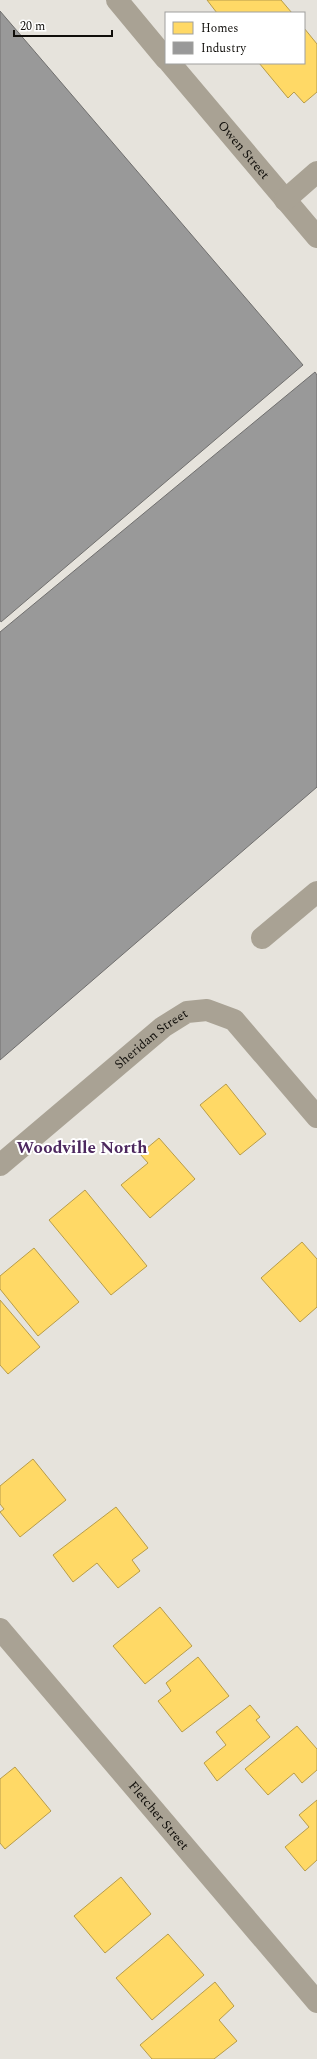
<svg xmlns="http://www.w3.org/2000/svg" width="317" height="2059" viewBox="0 0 317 2059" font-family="Spectral,serif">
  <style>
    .homes { fill: #ffd966; stroke: #b79c4a }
    .industry { fill: #999; stroke: #706f6e }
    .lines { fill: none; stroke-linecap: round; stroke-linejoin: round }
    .minor { stroke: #a9a294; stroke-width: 22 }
    .labels { text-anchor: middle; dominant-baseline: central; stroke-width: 4; stroke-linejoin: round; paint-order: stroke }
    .street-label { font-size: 13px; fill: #100e0a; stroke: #fff }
    .district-label { font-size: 17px; font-weight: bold; fill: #4d285f; stroke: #fff }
  </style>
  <rect width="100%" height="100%" fill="#e6e3dc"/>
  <path class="homes" d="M207 0H281L292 13H217Z
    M304 28 317 44V92L304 103 294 92 288 98 259 63H304Z
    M226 1084 266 1134 240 1155 200 1105Z
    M159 1138 195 1179 150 1218 121 1185 148 1163 140 1154Z
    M85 1190 147 1266 111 1295 49 1220Z
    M302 1242 317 1259V1307L300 1322 261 1278Z
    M34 1248 79 1302 38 1336 0 1289V1276Z
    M0 1300 40 1347 8 1374 0 1365Z
    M33 1459 66 1500 20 1537 0 1512 4 1509 0 1504V1486Z
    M116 1507 148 1548 132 1560 140 1571 118 1588 97 1563 73 1582 53 1555Z
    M160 1607 192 1646 145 1684 113 1646Z
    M198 1657 229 1696 182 1732 158 1701 171 1691 166 1683Z
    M250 1705 260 1717 256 1720 270 1737 217 1781 204 1763 226 1745 216 1732Z
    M297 1726 317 1749V1770L302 1783 294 1773 268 1795 245 1769Z
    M15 1767 51 1811 5 1849 0 1843V1779Z
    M317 1800V1860L305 1871 285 1847 309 1827 299 1815Z
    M121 1877 151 1914 105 1953 74 1916Z
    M168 1934 204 1975 152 2020 116 1978Z
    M215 1982 234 2006 219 2020 237 2041 214 2059H152L140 2045Z"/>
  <path class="industry" d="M0 11 303 365 1 622 0 620Z
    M315 372 317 375V787L0 1060V632Z"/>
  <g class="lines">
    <g class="minor">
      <path d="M117 0 166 59"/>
      <path id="s1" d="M170 63 317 237"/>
      <path d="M285 200 317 172"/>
      <path d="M262 938 317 892"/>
      <path id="s2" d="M0 1165 163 1027 187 1012 207 1010 234 1020 317 1117"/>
      <path id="s3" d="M0 1629 317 2002"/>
    </g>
  </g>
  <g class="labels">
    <g class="street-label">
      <text stroke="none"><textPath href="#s1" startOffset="114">Owen Street</textPath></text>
      <text stroke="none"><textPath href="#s2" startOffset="197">Sheridan Street</textPath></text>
      <text stroke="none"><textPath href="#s3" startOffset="245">Fletcher Street</textPath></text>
    </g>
    <g class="district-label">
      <text x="82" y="1148">Woodville North</text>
    </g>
  </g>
  <rect x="165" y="12" width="140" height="52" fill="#ffffff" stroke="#9f9f9d"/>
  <rect x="173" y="22" width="20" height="12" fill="#ffd966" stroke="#9f9f9d"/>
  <text x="201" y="32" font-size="12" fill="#100e0a">Homes</text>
  <rect x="173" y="42" width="20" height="12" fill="#999999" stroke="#9f9f9d"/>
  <text x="201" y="52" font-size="12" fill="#100e0a">Industry</text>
  <path d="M14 30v6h98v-6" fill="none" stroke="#100e0a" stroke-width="2"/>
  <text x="20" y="30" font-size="12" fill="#100e0a" stroke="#ffffff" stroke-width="3" paint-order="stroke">20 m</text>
</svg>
